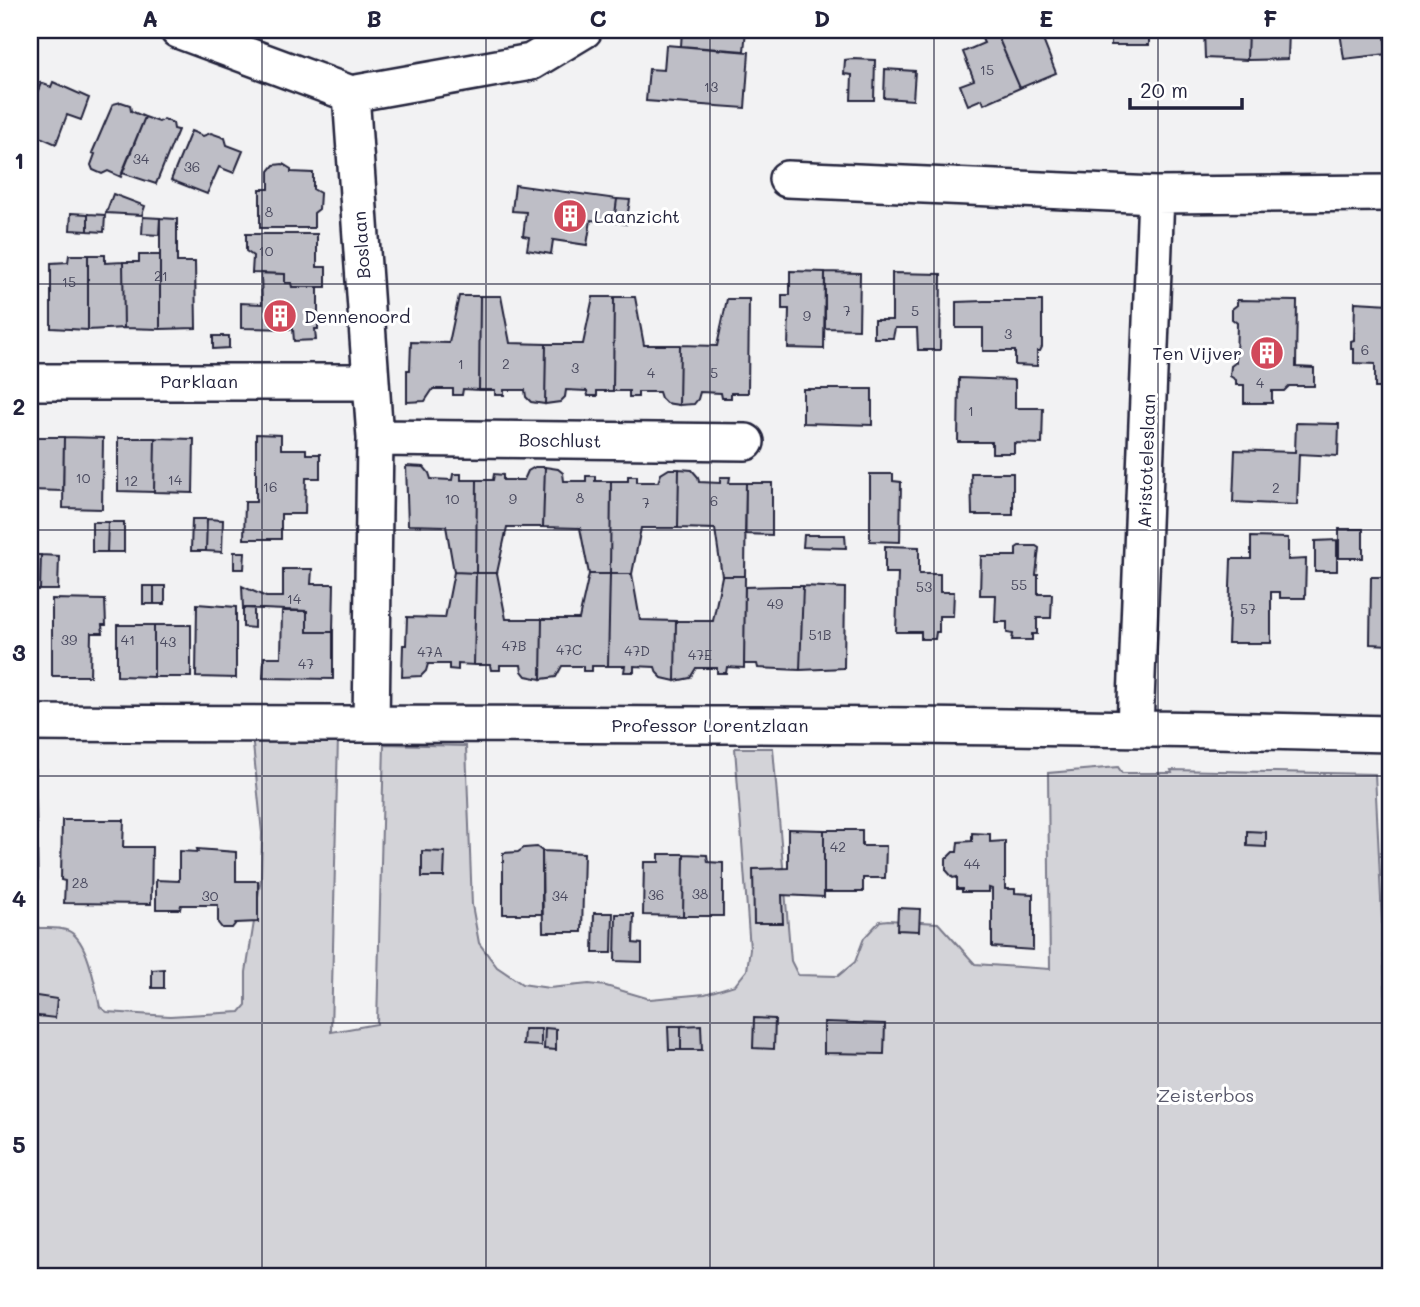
<svg xmlns="http://www.w3.org/2000/svg" width="1420" height="1307" viewBox="0 0 1420 1307" font-family="Mali,sans-serif">
  <style>
    .green { fill: #d3d3d8; stroke: #7a7a8a; stroke-width: 2 }
    .building { fill: #bebec6; stroke: #22223b; stroke-width: 2 }
    .lines { fill: none; stroke-linecap: round; stroke-linejoin: round }
    .street-casing { stroke: #22223b; stroke-width: 40 }
    .street { stroke: #fff; stroke-width: 35 }
    .grid { fill: none; stroke: #22223b; stroke-width: 2; stroke-opacity: 0.55 }
    .labels { text-anchor: middle; dominant-baseline: central; stroke-width: 6; stroke-linejoin: round; paint-order: stroke }
    .number-label { font-size: 14px; fill: #49495e }
    .poi-label { font-size: 18px; fill: #22223b; stroke: #fff; text-anchor: start }
    .street-label { font-size: 18px; fill: #22223b; stroke: #fff }
    .park-label { font-size: 18px; fill: #57576a; stroke: #fff }
    .neatline { fill: none; stroke: #22223b; stroke-width: 2.5 }
    .grid-label { font-size: 23px; text-anchor: middle; font-weight: bold; fill: #22223b }
  </style>
  <rect width="100%" height="100%" fill="#f2f2f3"/>
  <filter id="ink" filterUnits="userSpaceOnUse"><feTurbulence type="fractalNoise" baseFrequency=".0143" numOctaves="2"/><feDisplacementMap in="SourceGraphic" scale="14" xChannelSelector="R" yChannelSelector="G"/><feConvolveMatrix kernelMatrix="1 2 1 2 8 2 1 2 1" color-interpolation-filters="sRGB"/></filter>
  <g filter="url(#ink)">
    <path class="green" d="M252 735 338 737 331 1032 377 1024 384 744 466 746 472 905 479 943 497 967 522 984 549 988 589 984 606 986 650 999 705 994 735 985 747 970 750 949 735 748H773L791 961 798 975 838 976 855 962 864 938 880 921 888 920 938 923 975 964 1050 969 1048 773 1118 767 1122 773H1172L1171 770 1375 774 1390 1085V1277H30V755H35L38 878 33 921 39 928C47 928 58 927 66 930 88 936 95 987 100 1007L107 1012 170 1016 240 1012 246 1005V972L261 878 262 833Z"/>
    <path class="building" d="M682 30H746L744 51 681 46Z
      M978 30H995L1020 88 984 104 982 99 968 105 960 85 974 80 963 52 984 43Z
      M1016 30H1039L1056 73 1020 88 998 37Z
      M1111 30H1149V45H1111Z
      M1204 30H1248L1247 60 1205 58Z
      M1248 30H1289L1288 59 1247 60Z
      M1359 30H1384L1387 54 1344 59 1340 32Z
      M666 45 749 52 745 108 646 101 649 69 664 70Z
      M852 59 875 60 874 100H851L852 75 844 74 845 60Z
      M885 69 915 71 913 100 884 98Z
      M30 79 41 83 30 110Z
      M53 82 89 98 81 120 67 115 56 144 38 136 30 155V110L41 83 51 87Z
      M121 102 130 105 131 111 145 117 121 177 108 171 102 174 93 170 91 165 95 154 92 153 113 104Z
      M145 117 159 122 164 119 173 123 174 129 178 130 156 184 122 173Z
      M191 131 203 136 211 133 225 138 227 145 243 151 234 173 219 167 207 194 171 180Z
      M283 164 291 169V172L313 173V189L320 193 319 209 314 213V228H260V189H269V171L274 165Z
      M515 185 617 199 614 223 591 220 587 245 553 240 551 254 527 250 529 237 523 236 526 212 512 211Z
      M113 194 145 206 142 215 106 213Z
      M617 199 630 200 626 224 614 222Z
      M71 213 88 214V231L70 230Z
      M88 214 105 215 104 232 88 231Z
      M143 217 160 218 159 235 142 234Z
      M160 218 177 219V262H195L196 328 160 329Z
      M246 234H317V267H326V287H292L291 283H285V274L252 273 253 256 246 251Z
      M69 255H88V330L51 328V263L68 262Z
      M88 255H105V263L123 262 124 328 88 330Z
      M139 255H160V329L124 328 123 262H139Z
      M790 271 825 272 824 349 788 348 789 309H782V295H790Z
      M825 272 860 273 859 329 825 328Z
      M261 273 285 274V283H291L292 287H318V329H315L316 340 294 341 293 329 241 328V303L262 304Z
      M892 273 941 274 940 350H918L917 328H895L893 338H874V320H892Z
      M459 296H480L479 390 463 389 462 395H453V389H433L425 401 407 402V370H410L411 342 449 343Z
      M480 296H501L510 343 546 344 545 404 531 402 526 397 525 390H504V395H495V390H479Z
      M593 297H614L613 391H597V396H588L587 391 566 390 565 397 560 402 545 404 546 344H583Z
      M614 297H635L644 345H680L679 405 666 403 661 398 659 392H638V397H629V391H613Z
      M727 299H749L748 393H731V398H722L721 393 700 392 698 399 694 404 679 405 680 345 717 346Z
      M1237 300 1297 301 1296 367 1314 368V386H1289L1284 391H1272V403H1244V385H1236V380L1230 376 1231 366 1236 362 1237 323 1232 319V309L1237 305Z
      M984 301H1042V347L1040 351H1037V366L1015 365V351H983V328H956V302Z
      M1355 302 1390 304V388H1375V364L1354 363V349H1351V341L1354 340Z
      M213 336H229V348L213 349Z
      M959 378 1015 380V408H1043L1042 444 1014 443V453H992V442H958Z
      M803 389H872V425L803 423Z
      M1296 423 1339 424 1338 456 1299 454 1297 505 1233 502 1235 450 1295 452Z
      M256 434 281 435V449H306V454H320V478H306L305 514H281V539H244L245 502H256Z
      M30 437H64L63 491 30 490Z
      M64 437 103 438 102 509 63 508Z
      M118 438H155L154 492 118 491Z
      M155 438 194 439 193 493 154 492Z
      M406 466 424 467 429 473 431 479 452 480 453 474H461V480H477L476 573 454 572 446 526 408 525Z
      M535 467H545L543 527H507L497 573H476L477 480H493L494 474 503 475V480H524L528 471Z
      M545 467 558 469 563 473 564 481H586V476H595V481H611L610 574H589L580 528 543 527Z
      M669 469H679L678 528H641L632 574H610L611 481H628V476H637V482H658L661 474Z
      M679 469 692 470 698 477 699 482 720 483V477H730L729 483H746L745 576H722L715 529 678 528Z
      M971 473H1013V515H972Z
      M870 474H893V481L901 482 900 542 870 541Z
      M746 483H772V535L745 534Z
      M192 519H207L206 551H191Z
      M207 519 223 520 222 552 206 551Z
      M92 522H108L107 552H92Z
      M108 522H124V552H107Z
      M1339 529H1363V558H1339Z
      M804 535H845L846 548 803 547Z
      M1251 537 1288 538V560L1306 559 1305 598H1280V592H1271V643H1228L1231 559H1251Z
      M1337 540V571H1315V541Z
      M885 546 919 547V574H940V592H954L953 616H939V632H936L935 639H921V632H896L898 573H885Z
      M1019 546H1036L1039 548 1036 575H1038V594H1052L1051 618H1037V634H1032V640H1012L1013 634 1007 633V622H995L996 595H980L981 556H1016V548Z
      M234 552H245L244 569H234Z
      M30 555H41L40 590H30Z
      M41 555 59 556 58 590H40Z
      M283 569H312L311 584H334L333 632H307V611L243 608 242 586 266 597H283Z
      M454 572 476 573 474 665 458 664V670L449 669V664H428L426 671 421 676 402 677 403 645H406L407 617 445 618Z
      M476 573H497L506 619H542L541 679 526 676 522 671 521 665H500V670H491L490 665H474Z
      M589 574H610L608 666H592V671H583V666H562L556 677 541 679 542 619H579Z
      M610 574H632L640 620 676 621 675 681 662 678 657 673 655 667 634 666V672H624L625 666H608Z
      M722 576H745L744 668 727 667 726 673H717V668H696L690 678 675 681 676 621H713Z
      M1371 577H1390V645L1370 644Z
      M143 586H154V604H143Z
      M154 586H165V604H154Z
      M782 586H803L800 670 758 668 757 664H744L745 587Z
      M803 586 845 588 844 668 800 670Z
      M52 599 105 600 106 625H102L103 633H91L90 676H52Z
      M197 604 236 607V678L196 677Z
      M243 608H254V628L243 627Z
      M282 611H307V632H333V679L263 678 264 657H281Z
      M117 625H154V677L117 676Z
      M154 625H191V677H154Z
      M62 820H124L123 847H152L151 904 64 903 65 881 61 880Z
      M788 829 824 830V897L782 895 783 923H754L753 869 788 868Z
      M824 830H862V846H886L885 878H863V892H824Z
      M1247 831 1266 832V847L1247 846Z
      M972 833 990 834V842L1005 841V889H1015V893L1033 894V950L992 947V889L989 888V892H962V889H957V877L953 878 946 870V859L953 852H957L958 842 972 841Z
      M537 847 542 851V914H503V853L518 852 524 848Z
      M197 849 236 852V881H258V922L236 923 232 928H222L218 923V905H181L180 909H156V880L179 881V851L198 852Z
      M422 851 445 852 444 877H422Z
      M542 851 584 853 582 932H543Z
      M659 854H684L683 916 643 915 644 862H659Z
      M684 854 707 855 708 862 723 863V916H683Z
      M898 908 920 909 919 931 897 930Z
      M594 913H613L612 953H593Z
      M616 914H634L633 943 642 944V962L615 961Z
      M164 969V988H152V970Z
      M30 995 57 999 55 1018 30 1015Z
      M754 1018 775 1019 774 1049 753 1048Z
      M824 1022 885 1024 884 1054 824 1053Z
      M701 1025 702 1050H681V1026Z
      M668 1026H681V1050H669Z
      M545 1028 556 1029V1050L544 1049Z
      M524 1029H541V1046L523 1045Z"/>
    <g class="lines">
      <g class="street-casing">
        <path id="street" d="M178 30 351 94
          M351 94 375 438 371 724
          M351 94 531 62 584 30
          M787 179 1156 195 1390 193
          M30 382H369
          M375 438 746 442
          M30 723C483 725 937 722 1390 734
          M1135 727 1156 195"/>
      </g>
      <use href="#street" class="street"/>
    </g>
  </g>
  <path class="grid" d="M262 30V1277M486 30V1277M710 30V1277M934 30V1277M1158 30V1277M30 284H1390M30 530H1390M30 776H1390M30 1023H1390"/>
  <defs>
    <g id="building-disc" transform="scale(1.75)"><circle r="9.5" fill="#d1495b" stroke="#fff"/><path d="M-4-6H4V6H1V3H-1V6H-4ZM-2.5-4.3h1.7v1.8h-1.7ZM.8-4.3h1.7v1.8H.8ZM-2.5-1h1.7V.8h-1.7ZM.8-1h1.7V.8H.8Z" fill="#fff"/></g>
  </defs>
  <g fill-rule="evenodd">
    <use href="#building-disc" x="570" y="216"/>
    <use href="#building-disc" x="280" y="316"/>
    <use href="#building-disc" x="1267" y="353"/>
  </g>
  <g class="labels">
    <g class="number-label">
      <text x="987" y="69">15</text>
      <text x="711" y="86">13</text>
      <text x="141" y="158">34</text>
      <text x="192" y="166">36</text>
      <text x="269" y="211">8</text>
      <text x="266" y="250">10</text>
      <text x="161" y="275">21</text>
      <text x="69" y="281">15</text>
      <text x="847" y="310">7</text>
      <text x="915" y="310">5</text>
      <text x="807" y="315">9</text>
      <text x="1008" y="333">3</text>
      <text x="1365" y="349">6</text>
      <text x="461" y="363">1</text>
      <text x="506" y="363">2</text>
      <text x="575" y="367">3</text>
      <text x="651" y="372">4</text>
      <text x="714" y="372">5</text>
      <text x="1260" y="382">4</text>
      <text x="971" y="410">1</text>
      <text x="83" y="477">10</text>
      <text x="175" y="479">14</text>
      <text x="131" y="480">12</text>
      <text x="270" y="486">16</text>
      <text x="1276" y="487">2</text>
      <text x="580" y="497">8</text>
      <text x="452" y="498">10</text>
      <text x="513" y="498">9</text>
      <text x="714" y="500">6</text>
      <text x="646" y="502">7</text>
      <text x="1019" y="584">55</text>
      <text x="924" y="586">53</text>
      <text x="294" y="598">14</text>
      <text x="775" y="603">49</text>
      <text x="1248" y="608">57</text>
      <text x="820" y="634">51B</text>
      <text x="69" y="639">39</text>
      <text x="128" y="639">41</text>
      <text x="168" y="641">43</text>
      <text x="514" y="645">47B</text>
      <text x="569" y="649">47C</text>
      <text x="637" y="650">47D</text>
      <text x="430" y="651">47A</text>
      <text x="700" y="654">47E</text>
      <text x="306" y="663">47</text>
      <text x="838" y="846">42</text>
      <text x="972" y="863">44</text>
      <text x="80" y="882">28</text>
      <text x="700" y="893">38</text>
      <text x="656" y="894">36</text>
      <text x="210" y="895">30</text>
      <text x="560" y="895">34</text>
    </g>
    <g class="poi-label">
      <text x="594" y="216">Laanzicht</text>
      <text x="304" y="316">Dennenoord</text>
      <text x="1242" y="353" text-anchor="end">Ten Vijver</text>
    </g>
    <g class="street-label">
      <text transform="translate(361 245) rotate(-94)">Boslaan</text>
      <text x="199" y="381">Parklaan</text>
      <text transform="translate(560 440) rotate(1)">Boschlust</text>
      <text transform="translate(1146 461) rotate(-88)">Aristoteleslaan</text>
      <text x="710" y="725">Professor Lorentzlaan</text>
    </g>
    <g class="park-label">
      <text x="1206" y="1095">Zeisterbos</text>
    </g>
  </g>
  <rect width="1420" height="1307" fill="none" stroke="#fff" stroke-width="77"/>
  <path d="M1130 98v10h112v-10" fill="none" stroke="#22223b" stroke-width="3.5"/>
  <text x="1140" y="98" font-size="21" fill="#22223b" stroke="#ffffff" stroke-width="5" paint-order="stroke">20 m</text>
  <rect x="38" y="38" width="1344" height="1230" class="neatline"/>
  <g class="grid-label">
    <text x="150" y="27">A</text>
    <text x="374" y="27">B</text>
    <text x="598" y="27">C</text>
    <text x="822" y="27">D</text>
    <text x="1046" y="27">E</text>
    <text x="1270" y="27">F</text>
    <text x="19" y="169">1</text>
    <text x="19" y="415">2</text>
    <text x="19" y="661">3</text>
    <text x="19" y="907">4</text>
    <text x="19" y="1153">5</text>
  </g>
</svg>
